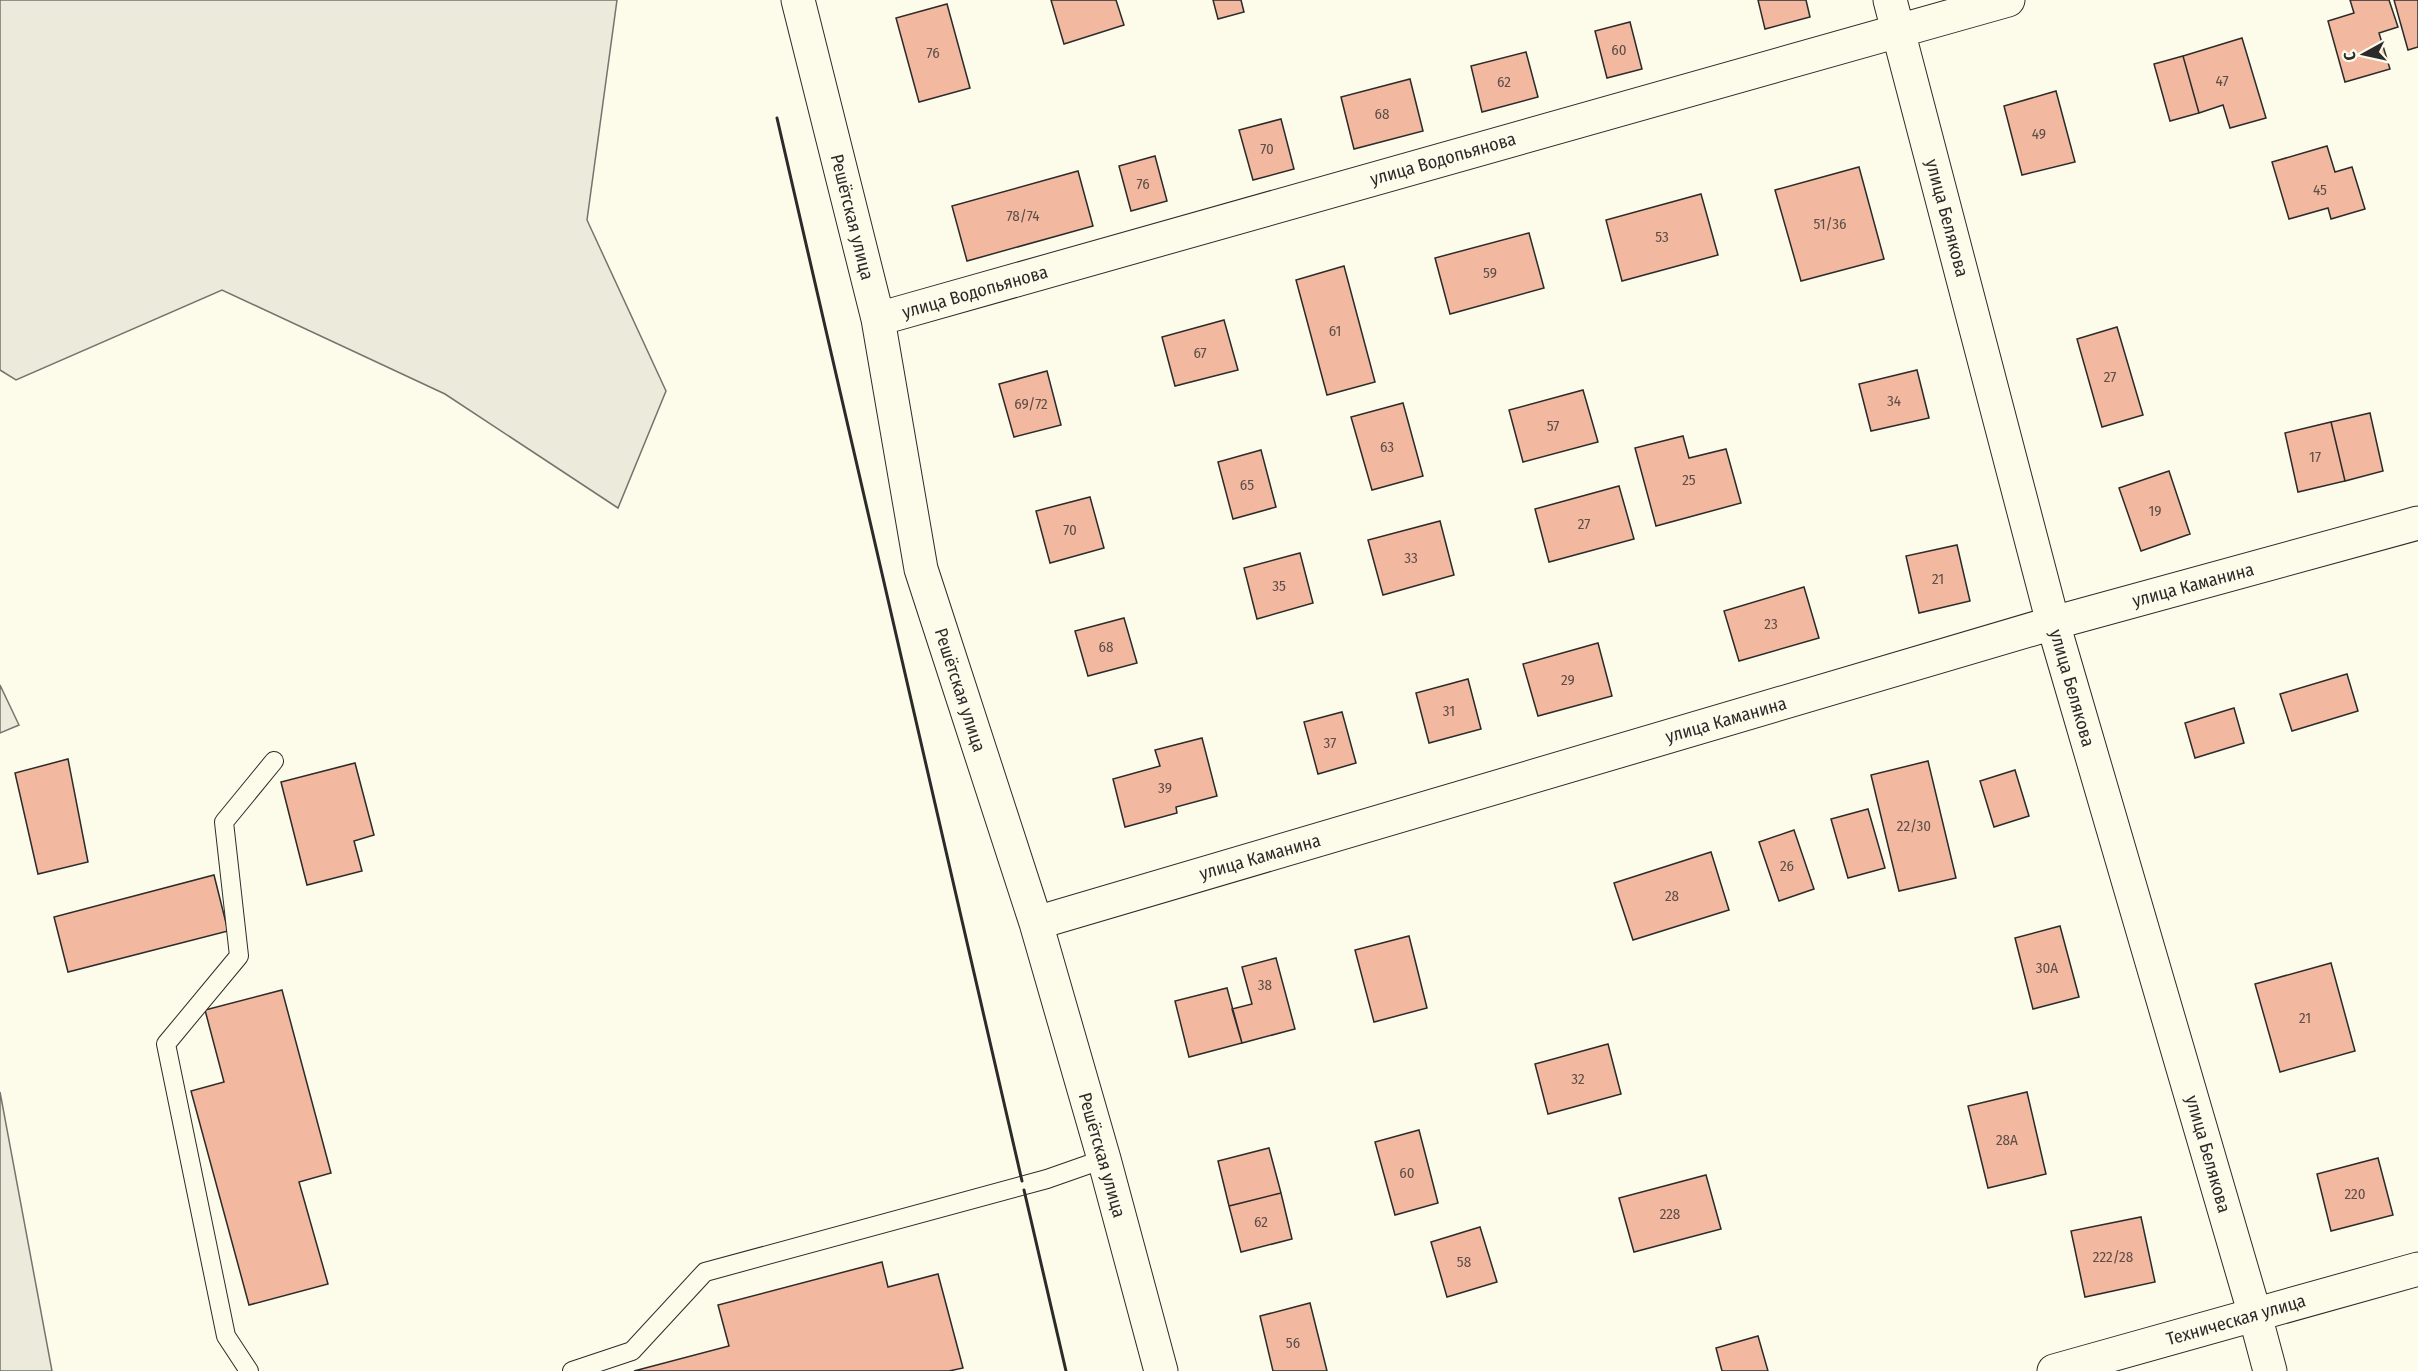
<svg xmlns="http://www.w3.org/2000/svg" width="2418" height="1371" viewBox="0 0 2418 1371" font-family="'Fira Sans Condensed',sans-serif">
  <style>
    .green { fill: #ecebdb; stroke: #74746e; stroke-width: 1.5 }
    .building { fill: #f2b8a0; stroke: #2b2b2b; stroke-width: 1.5 }
    .lines { fill: none; stroke-linecap: round; stroke-linejoin: round }
    .lane-casing { stroke: #2b2b2b; stroke-width: 20 }
    .street-casing { stroke: #2b2b2b; stroke-width: 35 }
    .secondary-casing { stroke: #2b2b2b; stroke-width: 35 }
    .lane { stroke: #fdfbea; stroke-width: 18 }
    .street { stroke: #fdfbea; stroke-width: 33 }
    .secondary { stroke: #fdfbea; stroke-width: 33 }
    .wall { stroke: #2b2b2b; stroke-width: 3 }
    .labels { text-anchor: middle; dominant-baseline: central; stroke-width: 4.5; stroke-linejoin: round; paint-order: stroke }
    .number-label { font-size: 15px; fill: #5d4e48 }
    .street-label { font-size: 18px; fill: #2b2b2b; stroke: #fdfbea }
  </style>
  <rect width="100%" height="100%" fill="#fdfbea"/>
  <path class="green" d="M0 0H617L587 220 666 391 618 508 445 394 222 290 16 380 0 370Z
    M0 685 19 725 0 733Z
    M0 1092 52 1371H0Z"/>
  <path class="building" d="M1051 0H1116L1124 25 1064 44Z
    M1213 0H1241L1244 12 1218 19Z
    M1758 0H1806L1810 17 1765 29Z
    M2350 0H2389L2398 27 2379 33 2390 69 2345 82 2328 21 2354 13Z
    M2394 0H2418V47L2408 50Z
    M947 4 970 88 919 102 896 18Z
    M1630 22 1642 69 1607 78 1595 31Z
    M2242 38 2266 118 2230 128 2223 105 2199 113 2183 56Z
    M1526 52 1538 97 1482 112 1471 66Z
    M2183 56 2199 113 2170 121 2154 64Z
    M1410 79 1423 131 1354 149 1341 97Z
    M2056 91 2075 162 2022 175 2004 106Z
    M1281 119 1294 169 1253 180 1239 130Z
    M2327 146 2335 172 2352 167 2365 209 2331 219 2328 208 2289 219 2272 162Z
    M1155 156 1167 201 1131 211 1119 166Z
    M1859 167 1884 259 1801 281 1775 190Z
    M1078 171 1093 226 967 261 952 206Z
    M1701 194 1718 255 1622 281 1606 220Z
    M1529 233 1544 288 1450 314 1435 258Z
    M1344 266 1375 382 1327 395 1296 280Z
    M1224 320 1238 370 1175 386 1162 337Z
    M2117 327 2143 415 2102 427 2077 339Z
    M1917 370 1929 418 1871 431 1859 384Z
    M1047 371 1061 425 1014 437 999 384Z
    M1583 390 1598 442 1523 462 1509 410Z
    M1403 403 1423 476 1372 490 1351 417Z
    M2370 413 2383 471 2345 481 2331 422Z
    M2331 422 2345 481 2298 492 2285 433Z
    M1683 436 1689 458 1726 449 1741 503 1656 526 1635 448Z
    M1261 450 1276 507 1233 519 1218 462Z
    M2169 471 2190 534 2141 551 2119 488Z
    M1619 486 1634 539 1549 562 1535 509Z
    M1090 497 1104 548 1050 563 1036 511Z
    M1440 521 1454 575 1383 595 1368 540Z
    M1957 545 1970 601 1919 613 1906 556Z
    M1300 553 1313 603 1257 619 1244 568Z
    M1804 587 1819 638 1739 661 1724 611Z
    M1124 618 1137 663 1088 676 1075 631Z
    M1598 643 1612 696 1538 716 1523 664Z
    M2347 674 2358 711 2292 731 2280 694Z
    M1468 679 1481 729 1429 743 1416 693Z
    M2234 708 2244 743 2195 758 2185 723Z
    M1342 712 1356 763 1318 774 1304 722Z
    M1202 738 1217 796 1176 807 1177 813 1125 827 1113 779 1160 766 1155 750Z
    M68 759 88 862 38 874 15 773Z
    M1928 761 1956 878 1899 891 1871 775Z
    M355 763 374 835 354 841 362 871 307 885 281 782Z
    M2015 770 2029 816 1994 827 1980 781Z
    M1868 809 1885 868 1848 878 1831 819Z
    M1794 830 1814 889 1779 901 1759 842Z
    M1711 852 1729 910 1633 940 1614 883Z
    M214 875 228 931 68 972 54 917Z
    M2060 926 2079 997 2033 1009 2015 938Z
    M1409 936 1427 1008 1374 1022 1355 950Z
    M1276 958 1295 1029 1242 1043 1232 1009 1252 1004 1242 967Z
    M2331 963 2355 1051 2280 1072 2255 984Z
    M1227 988 1242 1043 1189 1057 1175 1001Z
    M282 990 331 1173 299 1182 328 1284 249 1305 191 1091 224 1082 205 1010Z
    M1608 1044 1621 1094 1548 1114 1535 1064Z
    M2027 1092 2046 1174 1988 1188 1968 1106Z
    M1419 1130 1438 1203 1395 1215 1375 1142Z
    M1269 1148 1281 1193 1229 1206 1218 1161Z
    M2378 1158 2393 1215 2331 1231 2317 1174Z
    M1706 1175 1721 1229 1634 1252 1619 1198Z
    M1281 1193 1292 1239 1241 1252 1229 1206Z
    M2141 1217 2155 1282 2085 1297 2071 1231Z
    M1480 1227 1497 1282 1447 1297 1431 1242Z
    M882 1262 888 1287 938 1274 963 1368 949 1371H634L729 1346 718 1305Z
    M1310 1303 1327 1371H1273L1260 1316Z
    M1758 1336 1768 1371H1722L1716 1348Z"/>
  <g class="lines">
    <g class="lane-casing">
      <path id="lane" d="M249 1371 226 1336 166 1044 239 956 224 822 274 761
        M572 1371 632 1351 705 1272 1047 1179 1104 1159"/>
    </g>
    <g class="street-casing">
      <path id="street" d="M798 0 878 319 921 569 1036 923 1104 1159 1161 1371
        M1890 0 2053 623 2255 1315
        M878 319 2008 0
        M1036 923 2053 623 2418 523"/>
    </g>
    <g class="secondary-casing">
      <path id="secondary" d="M2255 1315 2270 1371
        M2054 1371 2418 1269"/>
    </g>
    <use href="#lane" class="lane"/>
    <use href="#street" class="street"/>
    <use href="#secondary" class="secondary"/>
    <path class="wall" d="M777 118 1022 1181
      M1024 1190 1066 1371"/>
  </g>
  <g class="labels">
    <g class="number-label">
      <text x="1619" y="50">60</text>
      <text x="933" y="53">76</text>
      <text x="2222" y="81">47</text>
      <text x="1504" y="82">62</text>
      <text x="1382" y="114">68</text>
      <text x="2039" y="134">49</text>
      <text x="1267" y="149">70</text>
      <text x="1143" y="184">76</text>
      <text x="2320" y="190">45</text>
      <text x="1023" y="216">78/74</text>
      <text x="1830" y="224">51/36</text>
      <text x="1662" y="237">53</text>
      <text x="1490" y="273">59</text>
      <text x="1335" y="331">61</text>
      <text x="1200" y="353">67</text>
      <text x="2110" y="377">27</text>
      <text x="1894" y="401">34</text>
      <text x="1031" y="404">69/72</text>
      <text x="1553" y="426">57</text>
      <text x="1387" y="447">63</text>
      <text x="2315" y="457">17</text>
      <text x="1689" y="480">25</text>
      <text x="1247" y="485">65</text>
      <text x="2155" y="511">19</text>
      <text x="1584" y="524">27</text>
      <text x="1070" y="530">70</text>
      <text x="1411" y="558">33</text>
      <text x="1938" y="579">21</text>
      <text x="1279" y="586">35</text>
      <text x="1771" y="624">23</text>
      <text x="1106" y="647">68</text>
      <text x="1568" y="680">29</text>
      <text x="1449" y="711">31</text>
      <text x="1330" y="743">37</text>
      <text x="1165" y="788">39</text>
      <text x="1914" y="826">22/30</text>
      <text x="1787" y="866">26</text>
      <text x="1672" y="896">28</text>
      <text x="2047" y="968">30А</text>
      <text x="1265" y="985">38</text>
      <text x="2305" y="1018">21</text>
      <text x="1578" y="1079">32</text>
      <text x="2007" y="1140">28А</text>
      <text x="1407" y="1173">60</text>
      <text x="2355" y="1194">220</text>
      <text x="1670" y="1214">228</text>
      <text x="1261" y="1222">62</text>
      <text x="2113" y="1257">222/28</text>
      <text x="1464" y="1262">58</text>
      <text x="1293" y="1343">56</text>
    </g>
    <g class="street-label">
      <text transform="translate(1443 159) rotate(-16)">улица Водопьянова</text>
      <text transform="translate(852 217) rotate(76)">Решётская улица</text>
      <text transform="translate(1947 218) rotate(75)">улица Белякова</text>
      <text transform="translate(975 292) rotate(-16)">улица Водопьянова</text>
      <text transform="translate(2193 585) rotate(-15)">улица Каманина</text>
      <text transform="translate(2072 688) rotate(74)">улица Белякова</text>
      <text transform="translate(960 690) rotate(72)">Решётская улица</text>
      <text transform="translate(1726 720) rotate(-16)">улица Каманина</text>
      <text transform="translate(1260 857) rotate(-16)">улица Каманина</text>
      <text transform="translate(2208 1154) rotate(74)">улица Белякова</text>
      <text transform="translate(1102 1155) rotate(74)">Решётская улица</text>
      <text transform="translate(2236 1320) rotate(-16)">Техническая улица</text>
    </g>
  </g>
  <g transform="translate(2364 54) rotate(262)" stroke="#fdfbea" stroke-width="4.5" paint-order="stroke">
  <path d="M0-4.5L10 22L0 15L-10 22Z" fill="#2b2b2b"/>
  <text y="-9" font-size="16" font-weight="bold" text-anchor="middle" fill="#2b2b2b">С</text>
  </g>
</svg>
